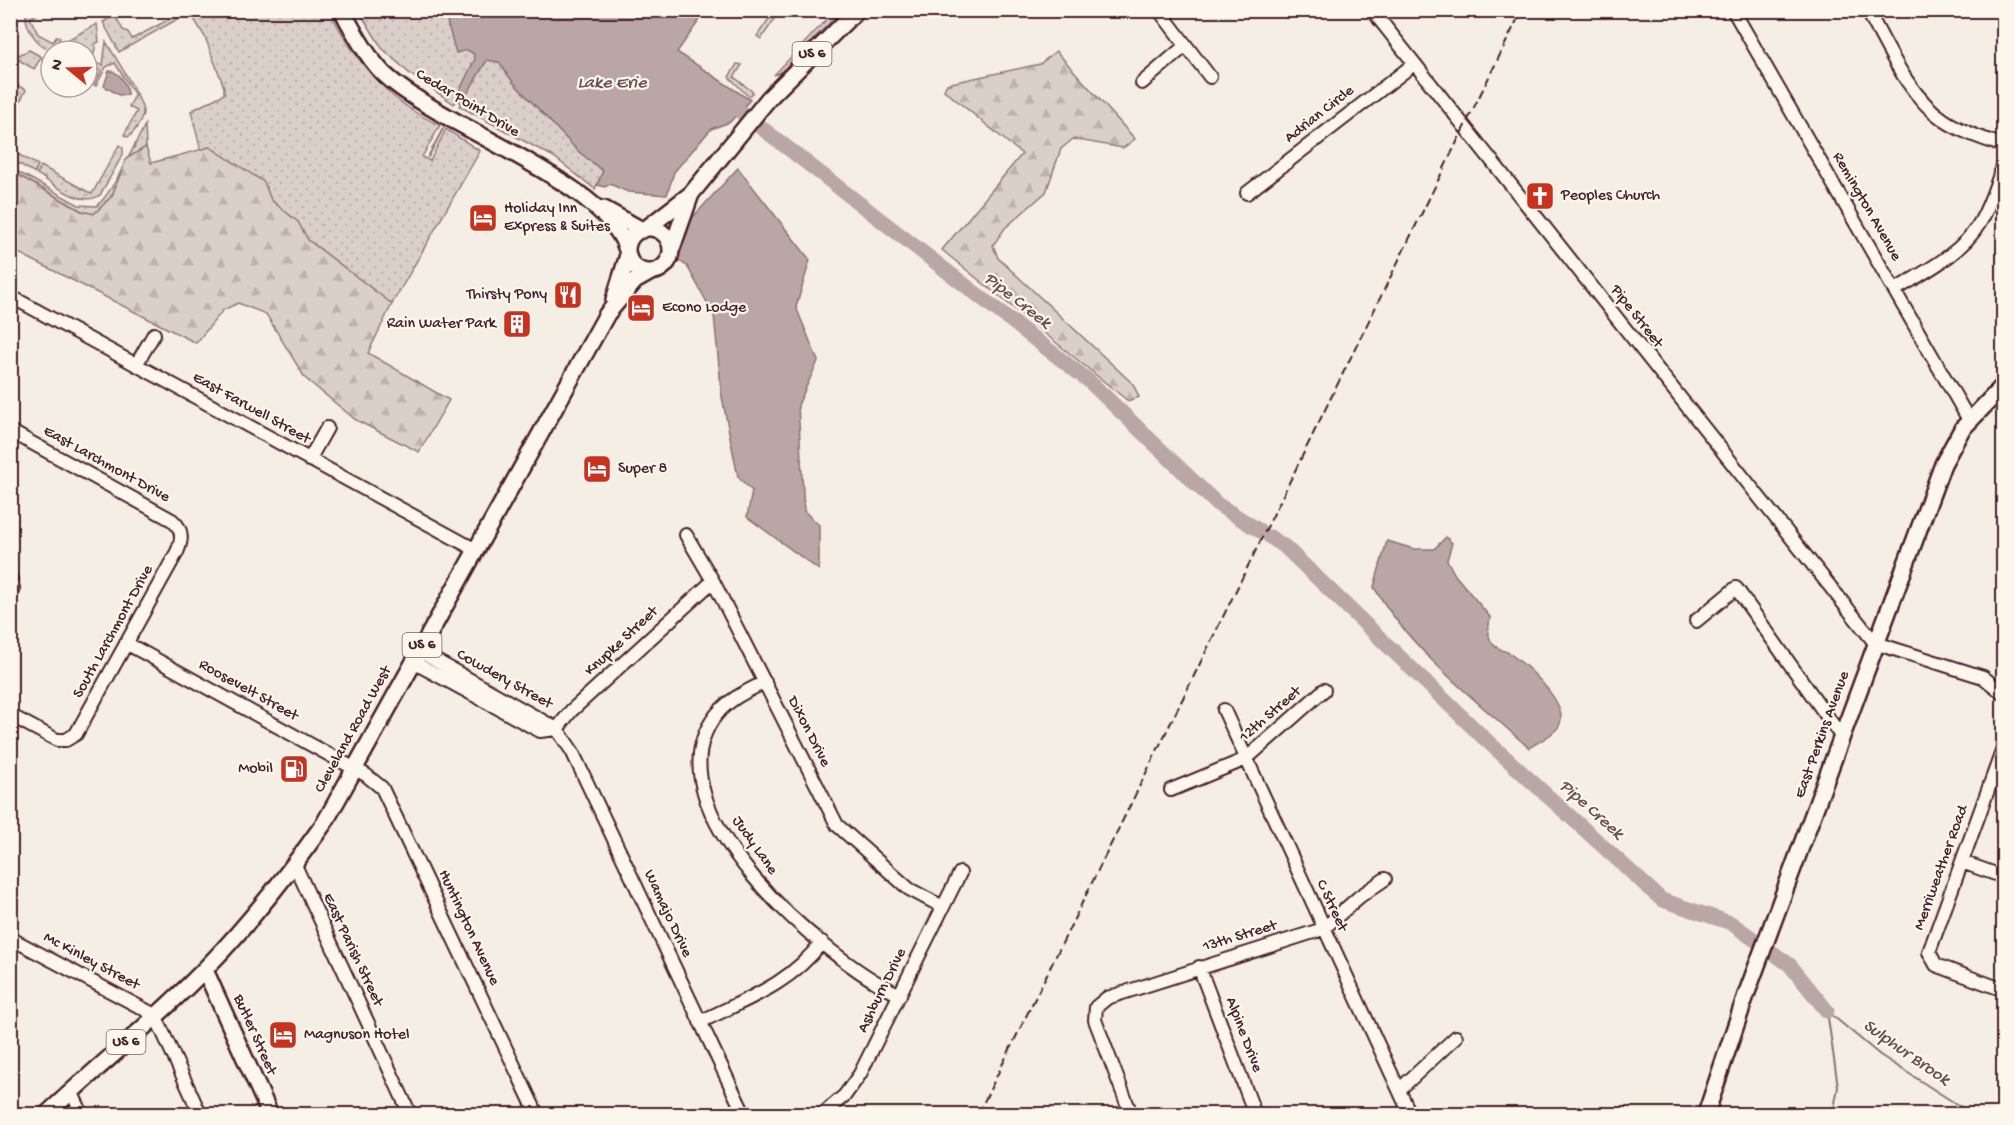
<svg xmlns="http://www.w3.org/2000/svg" width="2014" height="1125" viewBox="0 0 2014 1125" font-family="'Gochi Hand',sans-serif">
  <style>
    .grass { fill: url(#grass-dots); stroke: #92787a; stroke-width: 1.5 }
    .forest { fill: url(#forest-firs); stroke: #92787a; stroke-width: 1.5 }
    .garden { fill: #dbd0c9; stroke: #92787a; stroke-width: 1.5 }
    .water { fill: #baa7a5; stroke: #8d7174; stroke-width: 1.5 }
    .lines { fill: none; stroke-linecap: round; stroke-linejoin: round }
    .stream { stroke: #8d7174; stroke-width: 2 }
    .river { stroke: #baa7a5; stroke-width: 15 }
    .minor-casing { stroke: #4a1f2b; stroke-width: 16 }
    .major-casing { stroke: #4a1f2b; stroke-width: 20 }
    .minor { stroke: #fbf7ec; stroke-width: 12 }
    .major { stroke: #fbf7ec; stroke-width: 15 }
    .rail { stroke: #4a1f2b; stroke-width: 2; stroke-dasharray: 9 4.5; stroke-linecap: butt }
    .labels { text-anchor: middle; dominant-baseline: central; stroke-width: 4.5; stroke-linejoin: round; paint-order: stroke }
    .shield { fill: #fbf7ec; stroke: #7f6065; stroke-width: 1.5 }
    .shield-label { font-size: 15px; font-weight: bold; fill: #4a1f2b }
    .street-label { font-size: 16px; fill: #4a1f2b; stroke: #fbf7ec }
    .poi-label { font-size: 16px; fill: #4a1f2b; stroke: #fbf7ec; text-anchor: start }
    .water-label { font-size: 18px; font-style: italic; fill: #714f56; stroke: #fbf7ec }
  </style>
  <defs>
    <pattern id="grass-dots" width="8" height="8" patternUnits="userSpaceOnUse" patternTransform="scale(1.5)"><rect width="8" height="8" fill="#dbd0c9"/><path d="M2 2h.1M6 6h.1" fill="none" stroke="#bdb2ad" stroke-width="1.8" stroke-linecap="round"/></pattern>
    <pattern id="forest-firs" width="22" height="20" patternUnits="userSpaceOnUse" patternTransform="scale(1.5)"><rect width="22" height="20" fill="#dbd0c9"/><path d="M5 1l3.5 6h-7zM16 11l3.5 6h-7z" fill="#bdb2ad"/></pattern>
  </defs>
  <rect width="100%" height="100%" fill="#f4eee4"/>
  <filter id="ink" filterUnits="userSpaceOnUse"><feTurbulence type="fractalNoise" baseFrequency=".0167" numOctaves="2"/><feDisplacementMap in="SourceGraphic" scale="12" xChannelSelector="R" yChannelSelector="G"/><feConvolveMatrix kernelMatrix="1 2 1 2 8 2 1 2 1" color-interpolation-filters="sRGB"/></filter>
  <g filter="url(#ink)">
    <path class="grass" d="M109 11H113L123 30 128 32 132 39 185 11H330C354 60 388 103 440 125L422 157 430 161 446 129 480 151 392 304 308 240 298 222 271 200 264 183 210 147 201 151 191 111 224 94V87L205 37 190 12 119 52 103 22 112 17Z
      M359 11H444L467 50 473 53 475 59 454 104 410 74 382 48Z
      M30 12 36 15 30 18 38 34 53 42 57 36 60 38 52 51C39 46 25 30 26 14Z
      M97 24 99 42 96 43 92 63 103 65 106 42C114 55 144 101 143 113 142 121 134 133 128 137L124 135 137 111 129 107 135 95 115 63 106 67 96 86 94 85 101 71 87 63V51H73L67 40Z
      M29 50 49 61 47 63 40 59 34 69 14 57Z
      M487 60 499 62 513 82 578 151 603 171 595 189 554 157 459 106Z
      M11 82 26 90 11 119Z
      M145 125 146 147 126 159 112 196 94 214 82 211 11 171V168L79 205 96 206C110 198 136 142 145 125Z
      M119 145 123 148V154L100 195C81 208 54 184 37 174L41 166 92 194Z
      M10 150 38 165 35 173 11 159Z"/>
    <path class="forest" d="M1056 51 1135 139 1123 148 1073 139 1061 149 1046 192 1005 228 993 245 998 258 1133 384 1139 397 1128 401 942 250 1022 154 944 90 947 84 1040 64Z
      M146 147 151 163 210 147 264 182 271 200 298 222 308 240 392 304 368 353 449 400 419 452 356 420 305 378 266 314 238 303 223 310 196 343 11 249V171L81 211 94 214 112 196 126 159Z"/>
    <path class="garden" d="M775 10 780 11 761 39 757 36Z
      M826 11H836V16L780 73 774 75 830 16Z
      M737 64 742 65 734 77 753 92 749 97 729 77Z"/>
    <path class="water" d="M444 11H706L677 52 750 100 730 122 711 129 674 172 667 195 628 192 610 184 605 187 597 185 603 171 578 151 513 82 499 62 487 60 464 99 460 103 456 98 475 59 473 53 467 50 456 53Z
      M109 71C120 71 127 85 128 95H119L104 86Z
      M738 168 810 260 796 307 818 361 798 405 804 511 819 525V570L747 517 752 491 738 477 722 397 714 315 687 266 675 258 681 230Z
      M1446 537 1452 543 1447 560 1455 575 1490 617C1489 626 1486 636 1493 644 1496 649 1504 650 1509 653 1525 664 1571 704 1559 726 1554 735 1538 742 1529 748 1475 699 1411 651 1374 587L1387 541 1414 549H1434Z"/>
    <g class="lines">
      <path class="stream" d="M428 157 444 127
        M1827 1011 1880 1055 1972 1114
        M1827 1011 1838 1087 1833 1114"/>
      <path class="river" d="M741 112 1089 381 1217 504 1260 531
        M1270 537 1284 546 1485 739 1662 900 1731 923 1790 965 1827 1011"/>
      <g class="minor-casing">
        <path id="minor" d="M1159 10 1210 77
          M1372 10 1875 643 1983 677 2004 694
          M1733 10 1969 420
          M1867 10C1888 47 1908 96 1944 120 1962 132 1984 139 2004 146
          M1142 83 1185 46
          M1247 193 1414 64
          M1895 290C1924 272 1961 254 1979 224 1990 206 1996 184 2004 164
          M10 296 476 550
          M136 365 154 334
          M10 431 172 520C183 529 183 539 177 552L76 734 66 740H57L10 715
          M309 460 327 428
          M686 535 713 581 837 825 909 889 943 907
          M10 576 13 588 10 597
          M1696 621 1736 588 1841 736
          M126 643 366 775 382 788 537 1114
          M419 651 557 729 572 751 744 1114
          M413 662 540 731 557 729
          M765 682C747 691 729 699 716 715 644 807 826 961 900 995
          M1224 710 1410 1114
          M557 729 571 711 713 581
          M2004 746 1929 952 1936 965 2004 990
          M1171 790 1246 759 1324 690
          M1962 862 2004 877
          M295 865 410 1114
          M10 938 155 1015 200 1114
          M1199 967 1255 1114
          M700 1022C748 998 788 986 822 942
          M1399 1090 1456 1037
          M71 1091 82 1114
          M823 1114 845 1095 860 1074 960 873
          M1131 1114 1095 1020 1096 1007 1107 998 1323 929 1359 897 1385 879"/>
      </g>
      <g class="major-casing">
        <path id="major" d="M342 10C353 31 366 55 382 72 438 127 606 180 627 250
          M604 209 642 230
          M647 228 691 194 769 98 857 10
          M627 250a22 22 0 1 1 44 0a22 22 0 1 1-44 0Z
          M671 251 691 194
          M614 300 628 255
          M205 970 270 1114
          M47 1114C99 1065 156 1020 206 968 250 923 288 874 325 822L607 314 635 281 651 272
          M1706 1114 1746 995 1943 464 1962 429 2004 385"/>
      </g>
      <use href="#minor" class="minor"/>
      <use href="#major" class="major"/>
      <path class="rail" d="M978 1114 1522 10"/>
    </g>
  </g>
  <defs>
    <g id="church-square" transform="scale(1.5)"><rect x="-9" y="-9" width="18" height="18" rx="4" fill="#c8321e" stroke="#fbf7ec"/><path d="M-1.2-6h2.4v3.5h3.3v2.4h-3.3V6h-2.4V-.1h-3.3v-2.4h3.3Z" fill="#fff"/></g>
    <g id="hotel-square" transform="scale(1.5)"><rect x="-9" y="-9" width="18" height="18" rx="4" fill="#c8321e" stroke="#fbf7ec"/><path d="M-6-4.5h1.5V1H6V5H4.5V3h-9V5H-6ZM-4 0a1.8 1.8 0 1 1 3.6 0ZM.5 0V-2.5h3Q6-2.5 6 0Z" fill="#fff"/></g>
    <g id="restaurant-square" transform="scale(1.5)"><rect x="-9" y="-9" width="18" height="18" rx="4" fill="#c8321e" stroke="#fbf7ec"/><path d="M-5-6h1v4h1v-4h1v4h1v-4h1v5L-1.5 .5V6h-2V.5L-5-1ZM5-6V6H3V1.5H1.5Q1.5-4 5-6Z" fill="#fff"/></g>
    <g id="building-square" transform="scale(1.5)"><rect x="-9" y="-9" width="18" height="18" rx="4" fill="#c8321e" stroke="#fbf7ec"/><path d="M-4-6H4V6H1V3H-1V6H-4ZM-2.5-4.3h1.7v1.8h-1.7ZM.8-4.3h1.7v1.8H.8ZM-2.5-1h1.7V.8h-1.7ZM.8-1h1.7V.8H.8Z" fill="#fff"/></g>
    <g id="fuel-square" transform="scale(1.5)"><rect x="-9" y="-9" width="18" height="18" rx="4" fill="#c8321e" stroke="#fbf7ec"/><path d="M-5.5-6h7V0h2V4h1.3V-2.5L3-4.5l.8-.8L6-3V5H2.5V1h-1V6h-7ZM-4.2-4.7v3.2H.2V-4.7Z" fill="#fff"/></g>
  </defs>
  <g fill-rule="evenodd">
    <use href="#church-square" x="1540" y="196"/>
    <use href="#hotel-square" x="483" y="218"/>
    <use href="#restaurant-square" x="568" y="295"/>
    <use href="#hotel-square" x="641" y="308"/>
    <use href="#building-square" x="517" y="324"/>
    <use href="#hotel-square" x="597" y="469"/>
    <use href="#fuel-square" x="294" y="769"/>
    <use href="#hotel-square" x="283" y="1035"/>
  </g>
  <g class="labels">
    <g class="shield">
      <rect x="792.5" y="42" width="39" height="24" rx="4.5"/>
      <rect x="402.5" y="633" width="39" height="24" rx="4.5"/>
      <rect x="106.5" y="1030" width="39" height="24" rx="4.5"/>
    </g>
    <g class="shield-label">
      <text x="812" y="54">US 6</text>
      <text x="422" y="645">US 6</text>
      <text x="126" y="1042">US 6</text>
    </g>
    <g class="street-label">
      <text transform="translate(467 104) rotate(31)">Cedar Point Drive</text>
      <text transform="translate(1320 115) rotate(-38)">Adrian Circle</text>
      <text transform="translate(1866 207) rotate(60)">Remington Avenue</text>
      <text transform="translate(1636 317) rotate(52)">Pipe Street</text>
      <text transform="translate(251 409) rotate(29)">East Farwell Street</text>
      <text transform="translate(106 465) rotate(29)">East Larchmont Drive</text>
      <text transform="translate(114 632) rotate(-61)">South Larchmont Drive</text>
      <text transform="translate(622 642) rotate(-43)">Knupke Street</text>
      <text transform="translate(504 680) rotate(29)">Cowdery Street</text>
      <text transform="translate(248 691) rotate(29)">Roosevelt Street</text>
      <text transform="translate(1271 715) rotate(-41)">12th Street</text>
      <text transform="translate(354 730) rotate(-61)">Cleveland Road West</text>
      <text transform="translate(808 732) rotate(63)">Dixon Drive</text>
      <text transform="translate(1823 735) rotate(-70)">East Perkins Avenue</text>
      <text transform="translate(754 846) rotate(55)">Judy Lane</text>
      <text transform="translate(1942 868) rotate(-70)">Merriweather Road</text>
      <text transform="translate(1331 906) rotate(65)">C Street</text>
      <text transform="translate(667 914) rotate(65)">Wamajo Drive</text>
      <text transform="translate(468 928) rotate(65)">Huntington Avenue</text>
      <text transform="translate(1240 937) rotate(-17)">13th Street</text>
      <text transform="translate(352 950) rotate(65)">East Parish Street</text>
      <text transform="translate(91 962) rotate(28)">Mc Kinley Street</text>
      <text transform="translate(883 991) rotate(-64)">Ashburn Drive</text>
      <text transform="translate(254 1035) rotate(66)">Butler Street</text>
      <text transform="translate(1243 1035) rotate(69)">Alpine Drive</text>
    </g>
    <g class="poi-label">
      <text x="1561" y="196">Peoples Church</text>
      <text x="504" y="209">Holiday Inn<tspan x="504" dy="18">Express &amp; Suites</tspan></text>
      <text x="547" y="295" text-anchor="end">Thirsty Pony</text>
      <text x="662" y="308">Econo Lodge</text>
      <text x="496" y="324" text-anchor="end">Rain Water Park</text>
      <text x="618" y="469">Super 8</text>
      <text x="273" y="769" text-anchor="end">Mobil</text>
      <text x="304" y="1035">Magnuson Hotel</text>
    </g>
    <g class="water-label">
      <text x="612" y="83">Lake Erie</text>
      <text transform="translate(1017 301) rotate(38)">Pipe Creek</text>
      <text transform="translate(1591 810) rotate(42)">Pipe Creek</text>
      <text transform="translate(1906 1053) rotate(35)">Sulphur Brook</text>
    </g>
  </g>
  <rect width="2014" height="1125" fill="none" stroke="#fbf7ec" stroke-width="36"/>
  <rect x="18" y="18" width="1978" height="1089" fill="none" stroke="#4a1f2b" stroke-width="2" filter="url(#ink)"/>
  <g transform="translate(69 69) rotate(289)"><circle r="28" fill="#fbf7ec" stroke="#b4a19f" stroke-width="1.5"/>
  <path d="M0-4.5L10 22L0 15L-10 22Z" fill="#c8321e"/>
  <text y="-9" font-size="16" font-weight="bold" text-anchor="middle" fill="#4a1f2b">N</text>
  </g>
</svg>
